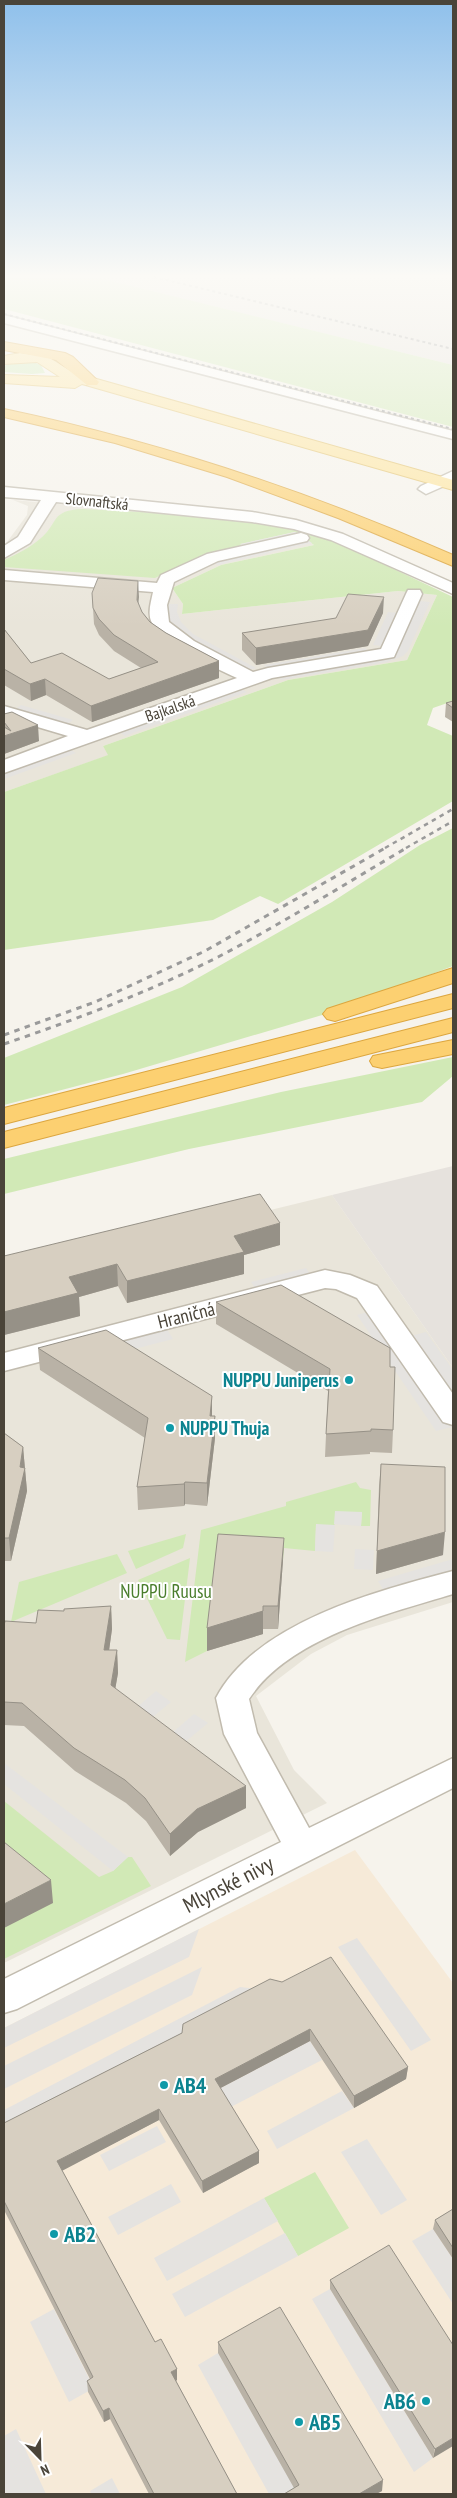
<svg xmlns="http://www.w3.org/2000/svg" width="457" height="2498" viewBox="0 0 457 2498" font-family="'PT Sans Narrow',sans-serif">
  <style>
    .residential { fill: #e9e5da }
    .commercial { fill: #f6ead8 }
    .industrial { fill: #e6e2dd }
    .green { fill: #d1e9b6 }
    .parking { fill: #e5e3e0 }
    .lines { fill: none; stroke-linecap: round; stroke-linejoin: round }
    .minor-casing { stroke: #c1bbae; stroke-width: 3 }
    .major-casing { stroke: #e3c26c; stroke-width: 2 }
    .highway-casing { stroke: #dca63f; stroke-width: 2 }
    .minor { fill: #fff; fill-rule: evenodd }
    .major { fill: #fde49e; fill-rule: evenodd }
    .highway { fill: #fcd071; fill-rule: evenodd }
    .rail-far2 { stroke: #9a9a9a; stroke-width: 2; stroke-dasharray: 3 3; stroke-linecap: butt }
    .rail-far1 { stroke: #9a9a9a; stroke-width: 2.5; stroke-dasharray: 4.5 4.5; stroke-linecap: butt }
    .rail { stroke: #9a9a9a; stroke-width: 3; stroke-dasharray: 5.5 5.5; stroke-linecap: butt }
    .wall { fill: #b9b2a6 }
    .shaded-wall { fill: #969187 }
    .building { fill: #d7cfc1; stroke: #969187 }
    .culture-dot { fill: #0f9aa8; stroke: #fff; stroke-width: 2 }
    .labels { text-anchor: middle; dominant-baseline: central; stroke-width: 4; stroke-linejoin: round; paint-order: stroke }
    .far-street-label { font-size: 16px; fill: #4a4439; stroke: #fff }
    .street-label { font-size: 19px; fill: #4a4439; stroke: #fff }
    .culture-label { font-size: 19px; font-weight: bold; fill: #0d838f; stroke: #fff; text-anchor: end }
    .park-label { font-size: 19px; fill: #497d2c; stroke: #fff }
    .near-street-label { font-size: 22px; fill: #4a4439; stroke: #fff }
    .near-culture-label { font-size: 22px; font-weight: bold; fill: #0d838f; stroke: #fff; text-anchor: start }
  </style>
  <rect width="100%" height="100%" fill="#f6f3ec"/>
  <path class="residential" d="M13 500 161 513 164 573 196 558 244 547 240 544 295 532 314 545 221 565 172 588 183 604 182 614 398 591 437 595 407 660 288 680 103 746 109 755 4 792V546L27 515 28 506Z
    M332 1195 453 1368V1602L347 1635 311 1654 256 1696 294 1770 327 1803 4 1963V1275Z"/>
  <path class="commercial" d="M355 1850 453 1983V2494H4V2028Z"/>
  <path class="industrial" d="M95 277H453V365L261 318Z
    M453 1166V1368L332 1195Z"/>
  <path class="green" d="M4 277H95L453 365V427L4 309Z
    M13 362H33L41 365 45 373 32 374 4 372V366Z
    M83 509 161 513 309 529 453 597V701L433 708 427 725 453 736V801L278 904 260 896 213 920 4 950V792L108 755 103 746 288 680 407 660 437 595 398 591 182 614 183 604 172 588 221 565 314 545 295 532 241 544 244 547 196 558 155 578 4 567V560C17 554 30 548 41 538 59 523 50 510 83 509Z
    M453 828V966L329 1013 123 1074 4 1105V1058L182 987 332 902 420 845Z
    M453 1057V1076L422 1102 189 1149 4 1194V1159L281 1092Z
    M356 1482 360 1488 371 1490 370 1526H361L362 1512 334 1524 335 1525H316L315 1551 284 1548 283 1560 218 1557 207 1651 185 1662 201 1530 286 1506V1502Z
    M186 1534 183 1548 136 1569 128 1551Z
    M117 1554 127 1573 11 1622 19 1582Z
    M190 1558 180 1640 167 1639 138 1580Z
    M4 1801 99 1877 113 1871 128 1857H132L151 1886 4 1959Z
    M315 2172 349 2228 298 2256 264 2198Z"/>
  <path class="parking" d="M295 532 312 543 218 565 210 562 250 551 240 544Z
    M419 601 430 602 408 651 403 656 387 662 281 680 277 675 394 653Z
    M167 604H178L177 612 181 622 193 634 256 668 247 671 192 642 171 624 167 617Z
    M388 612 398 613 383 646 373 645Z
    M365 648 370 653 269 669 264 665Z
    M239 688 247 692 125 736 118 731Z
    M21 705 73 720 67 724 14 710Z
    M69 749 76 753 4 779V772Z
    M306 1268 312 1277 257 1291 251 1282Z
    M371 1311 452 1427 436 1431 357 1315Z
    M167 1329 173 1339 119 1353 114 1342Z
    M426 1332 453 1370V1397L411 1336Z
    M335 1511 362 1512 361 1526 334 1524Z
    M316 1524 335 1525 333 1552 315 1551Z
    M355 1549 374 1550 373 1570 354 1569Z
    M453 1559V1574L386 1594 378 1581Z
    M156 1691 171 1702 143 1725 129 1714Z
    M194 1714 208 1723 179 1747 166 1738Z
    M4 1763 128 1857 113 1871 4 1784Z
    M199 1929 189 1957 4 2048V2028Z
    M357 1938 431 2040 411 2051 338 1947Z
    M202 1967 192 1995 4 2089V2066Z
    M240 1987 266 1990 4 2127V2110Z
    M310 2041 322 2060 227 2109 215 2091Z
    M342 2091 354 2108 277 2149 267 2131Z
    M157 2126 166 2142 109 2171 100 2155Z
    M367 2139 407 2200 381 2215 341 2152Z
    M171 2184 181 2202 118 2235 108 2217Z
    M264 2198 278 2221 167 2281 154 2258Z
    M433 2229 453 2259V2304L412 2241Z
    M285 2233 298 2256 185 2317 172 2294Z
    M330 2289 433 2458 414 2472 312 2299Z
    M54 2309 94 2388 69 2402 30 2322Z
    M218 2353 298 2494H269L198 2365Z
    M16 2429 46 2494H4V2436Z
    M112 2478 120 2494H91L90 2491Z"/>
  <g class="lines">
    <g class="minor-casing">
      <path id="minor" d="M4 315 453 431V439L4 323Z
        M453 471V482L426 494 418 489 421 486Z
        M4 487 252 512 296 520 343 534 453 583V594L331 540 294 529 252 522 56 502 30 543 4 558V546L18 537 41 500 4 497Z
        M301 533 307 535 309 538 307 541 218 561 174 582 167 605 169 622 194 641 253 672 268 668 381 649 406 594 408 590H420L422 594 394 657 272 678 4 773V760L68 736 4 717V706L87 730 237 678C212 666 165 647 152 623 147 614 151 602 153 592L4 580V570L157 583 161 575 207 554Z
        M325 1270 350 1275 377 1286 453 1394V1425L443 1422 357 1298 336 1289 325 1288 4 1371V1353Z
        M453 1571V1594C387 1614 289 1638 249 1699L257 1733 309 1828 453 1758V1788L17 2009 4 2013V1979L281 1842 224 1734 216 1698C255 1623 376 1591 453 1571Z"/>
    </g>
    <g class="major-casing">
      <path id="major" d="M20 353 48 357 72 372 453 480V490L82 384 75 388 4 383V375L60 377 37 362 4 364V356Z"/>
    </g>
    <g class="highway-casing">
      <path id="highway" d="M4 342 65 353 73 357 99 382 97 385H87L56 360 4 350Z
        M4 409C160 442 308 491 453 555V566L338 518 227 477 115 443 4 417Z
        M453 968V983L335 1021 327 1019 323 1014 327 1009Z
        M453 994V1008L4 1124V1108Z
        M453 1018V1032L4 1148V1132Z
        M453 1040V1054L382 1068 373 1066 370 1061 373 1056Z"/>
    </g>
    <use href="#minor" class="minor"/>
    <use href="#major" class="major"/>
    <use href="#highway" class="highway"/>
    <path class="rail-far2" d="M154 277 453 349
      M4 314 453 429"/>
    <path class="rail-far1" d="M385 848 453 809
      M406 848 453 821"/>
    <path class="rail" d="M4 1035 95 1002 205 951 387 847
      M4 1044C77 1019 149 992 218 957 283 923 345 884 408 847"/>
  </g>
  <path class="wall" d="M138 581V604L142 612 150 622 166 633 219 661V678L92 722 46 695 31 701 4 685V629L31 663 109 679 141 668 114 651 99 635 94 624 92 593Z
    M383 613 368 646 256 665 242 650V633Z
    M453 701V722L445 717 446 703Z
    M4 714 39 741 4 754Z
    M280 1245 244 1255V1274L127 1303 118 1286 79 1297 80 1316 4 1335V1256Z
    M216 1302 390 1367 393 1430 392 1453 370 1452V1454L325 1457 328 1391 216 1324Z
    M38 1348 212 1396V1416L215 1438 207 1506 185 1504 184 1506 138 1510 137 1487 145 1438 40 1370Z
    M4 1433 23 1447 27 1491 11 1561H4Z
    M381 1464 443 1555 376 1574 379 1486Z
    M283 1560 278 1629H263V1634L207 1651Z
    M111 1606 112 1629 109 1650H117L118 1673 115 1689 246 1808 198 1832 170 1856 146 1821 126 1803 75 1771 24 1726 4 1725V1626L36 1623 64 1611Z
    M270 1979 408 2067 406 2079 354 2108 310 2041 220 2088 259 2151V2163L203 2193 159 2120 62 2170 155 2342 177 2369V2380L176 2381 237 2494H149L110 2419 104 2422 88 2392 87 2381 90 2379 4 2210V2123L182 2033Z
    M453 2209V2259L433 2229 435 2220Z
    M330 2280 453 2345 433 2458 330 2289Z
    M218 2342 382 2491 376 2494H284L294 2488 218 2353Z"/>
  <path class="shaded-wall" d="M138 581 139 597 137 616V600Z
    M384 597 383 613 368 646 256 665V648L368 630Z
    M219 661V678L92 722 91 706Z
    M45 679 46 695 31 701 30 684Z
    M38 725 39 741 4 754V736Z
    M280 1223V1245L244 1255V1274L127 1303V1281L234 1236Z
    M117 1264 118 1286 79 1297 80 1316 4 1335V1312L69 1277Z
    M212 1396V1418L210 1416Z
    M215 1416V1438L207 1506V1483Z
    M23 1447 27 1491 11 1561 9 1538 20 1467Z
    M185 1482V1504L184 1506V1484Z
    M445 1532 443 1555 376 1574 377 1551Z
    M284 1538 283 1560 278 1629V1606Z
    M111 1606 112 1629 106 1673 104 1650Z
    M263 1606V1634L207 1651V1628Z
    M117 1650 118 1673 112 1708 111 1685Z
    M246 1786V1808L198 1832 170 1856V1834L197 1809Z
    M51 1880 53 1903 4 1928V1904Z
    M310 2029V2041L215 2091V2079Z
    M408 2067 406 2079 354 2108V2096Z
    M159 2109V2120L58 2173 57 2161Z
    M259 2151V2163L203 2193 202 2181Z
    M177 2369V2380L172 2383 171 2372Z
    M109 2408 110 2419 104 2422 103 2411Z
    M453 2438V2446L433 2458 435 2449Z
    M383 2480 382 2491 376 2494H359Z"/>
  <path class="building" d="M98 578 138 581 137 600 142 612 150 622 166 633 219 661 91 706 45 679 30 684 4 669V629L31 663 62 653 109 679 158 662 114 635 99 619 93 608 92 593Z
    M348 594 384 597 368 630 256 648 242 633 336 618Z
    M453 701V708L446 703Z
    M12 712 38 725 4 736V727L11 731 4 722V714Z
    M260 1194 280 1223 234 1236 244 1252 127 1281 117 1264 69 1277 78 1293 4 1312V1256Z
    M281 1285 390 1348V1367H395L393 1430 371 1429V1431L326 1434 330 1369 216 1302Z
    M106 1330 212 1396 210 1416H215L207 1483 185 1482 184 1484 137 1487 148 1418 38 1348Z
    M4 1433 23 1447 20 1467 25 1468 9 1538H4Z
    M381 1464 445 1467V1532L377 1551Z
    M218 1534 284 1538 278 1606H263V1611L207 1628Z
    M111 1606 104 1650H117L111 1685 246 1786 197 1809 170 1834 145 1798 125 1780 74 1748 22 1703 4 1702V1626L5 1621 36 1623 38 1610 64 1611V1609Z
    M4 1842 51 1880 4 1904Z
    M331 1957 408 2067 354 2096 310 2029 215 2079 259 2151 202 2181 159 2109 57 2161 155 2342 161 2339 177 2369 171 2372 237 2494H154L109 2408 103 2411 87 2381 93 2377 4 2201V2123L182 2033 183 2024 270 1979 282 1982Z
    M453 2209V2248L435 2220Z
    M389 2245 453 2345V2438L435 2449 330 2280Z
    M280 2307 383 2480 359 2494H284L299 2485 218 2342Z"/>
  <linearGradient id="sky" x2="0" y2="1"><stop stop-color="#8fc0eb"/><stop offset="0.44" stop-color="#fbfaf6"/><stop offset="1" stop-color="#fbfaf6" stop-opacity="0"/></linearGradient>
  <rect width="457" height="627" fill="url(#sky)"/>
  <g class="culture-dot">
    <circle cx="349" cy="1380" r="5"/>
    <circle cx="170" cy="1428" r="5"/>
    <circle cx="164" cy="2085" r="5"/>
    <circle cx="54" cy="2234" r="5"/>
    <circle cx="426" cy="2401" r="5"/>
    <circle cx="299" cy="2422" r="5"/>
  </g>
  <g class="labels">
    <g class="far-street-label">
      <text transform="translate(97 501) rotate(6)">Slovnaftská</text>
      <text transform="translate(170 708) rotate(-19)">Bajkalská</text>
    </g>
    <g class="street-label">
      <text transform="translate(186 1315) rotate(-14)">Hraničná</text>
    </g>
    <g class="culture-label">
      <text x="339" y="1380">NUPPU Juniperus</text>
      <text x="180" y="1428" text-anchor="start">NUPPU Thuja</text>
    </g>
    <g class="park-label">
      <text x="166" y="1591">NUPPU Ruusu</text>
    </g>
    <g class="near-street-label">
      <text transform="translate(228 1884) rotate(-27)">Mlynské nivy</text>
    </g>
    <g class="near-culture-label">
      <text x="174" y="2085">AB4</text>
      <text x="64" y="2234">AB2</text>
      <text x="416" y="2401" text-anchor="end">AB6</text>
      <text x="309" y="2422">AB5</text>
    </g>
  </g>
  <rect width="457" height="2498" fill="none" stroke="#4a4439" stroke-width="10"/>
  <g transform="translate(40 2458) rotate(157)" stroke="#ffffff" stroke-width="4" paint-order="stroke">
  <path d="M0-4L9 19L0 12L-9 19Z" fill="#4a4439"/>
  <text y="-8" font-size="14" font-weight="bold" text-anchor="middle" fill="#4a4439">N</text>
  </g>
</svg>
